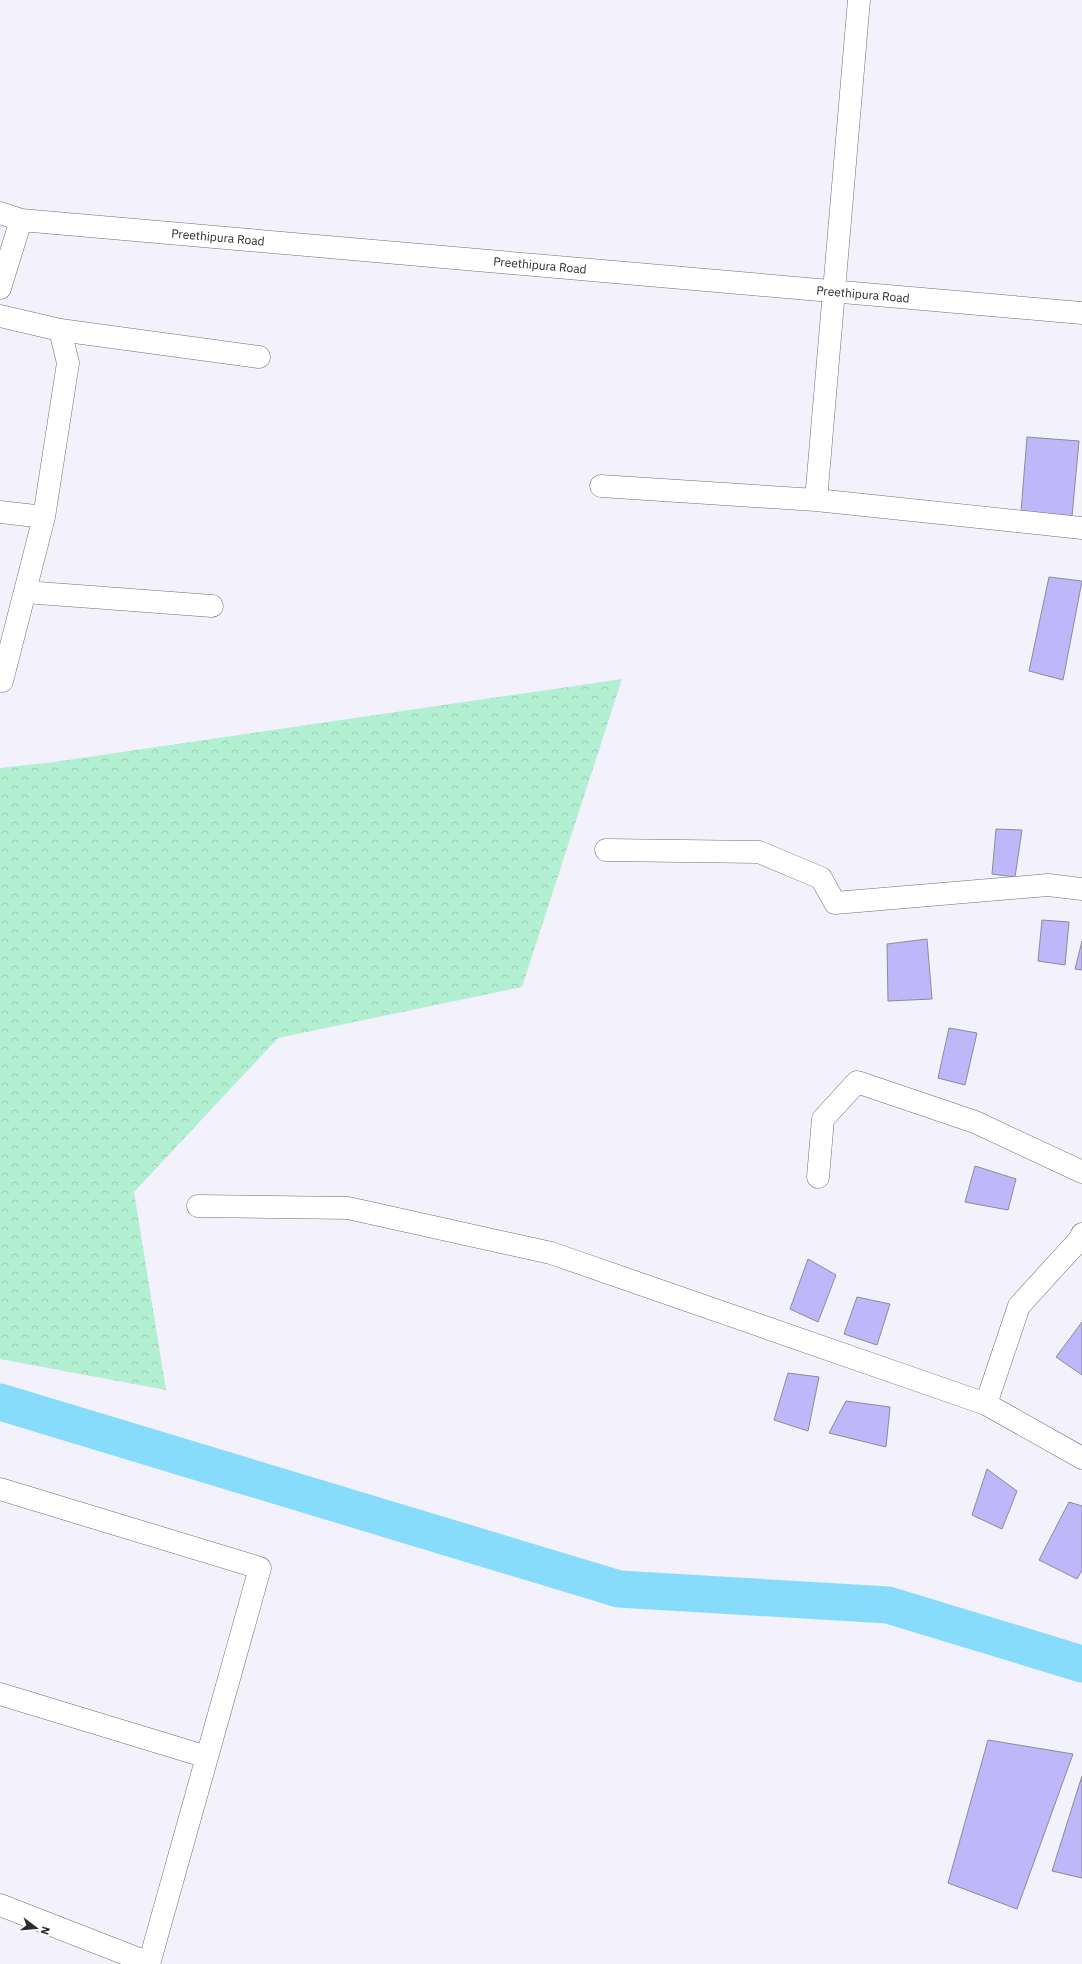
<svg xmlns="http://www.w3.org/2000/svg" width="1082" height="1964" viewBox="0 0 1082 1964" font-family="'IBM Plex Sans',sans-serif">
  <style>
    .forest { fill: url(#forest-crowns) }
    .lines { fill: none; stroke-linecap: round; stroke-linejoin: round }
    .canal { stroke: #87dcfc; stroke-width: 37 }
    .building { fill: #beb8fb; stroke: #8c8b95 }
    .minor-casing { stroke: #6f6e77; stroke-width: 23 }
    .minor { stroke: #fff; stroke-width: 22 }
    .labels { text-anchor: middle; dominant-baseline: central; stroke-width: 4; stroke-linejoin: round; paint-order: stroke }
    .street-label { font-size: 12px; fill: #2c2c30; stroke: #fff }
  </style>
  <defs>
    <pattern id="forest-crowns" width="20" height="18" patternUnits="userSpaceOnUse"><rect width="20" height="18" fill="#b3efd1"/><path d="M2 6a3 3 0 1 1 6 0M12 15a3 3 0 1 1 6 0" fill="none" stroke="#9acdb4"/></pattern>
  </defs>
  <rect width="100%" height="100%" fill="#f2f1fc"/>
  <path class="forest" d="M622 679 522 987 278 1038 134 1192 166 1390 0 1359V768L54 762Z"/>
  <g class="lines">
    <path class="canal" d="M0 1402 619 1589 888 1605 1082 1664"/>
  </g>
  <path class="building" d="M1027 437 1079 441 1072 516 1021 512Z
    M1049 577 1082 581 1063 680 1029 671Z
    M996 829 1022 830 1015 877 992 874Z
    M1042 920 1069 922 1065 965 1038 961Z
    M927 939 932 999 888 1001 887 944Z
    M1082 941V970L1075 969Z
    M949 1028 977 1033 965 1085 938 1078Z
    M975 1166 1016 1179 1008 1210 965 1202Z
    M808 1259 836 1275 818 1322 790 1309Z
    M857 1297 890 1304 877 1345 844 1334Z
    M1082 1322V1375L1056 1357Z
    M788 1373 819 1377 808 1431 774 1420Z
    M846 1401 890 1407 886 1447 829 1433Z
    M987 1469 1017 1491 1002 1529 972 1515Z
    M1069 1502 1082 1506V1570L1077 1579 1039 1560Z
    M988 1740 1073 1754 1017 1909 948 1883Z
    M1082 1776V1878L1052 1871Z"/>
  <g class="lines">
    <g class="minor-casing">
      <path id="minor" d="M0 213 21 220 1082 313
        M0 288 21 220
        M0 316 60 330 259 357
        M601 486 816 500 1082 528
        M816 500 859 0
        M0 512 44 517
        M25 592 212 606
        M2 681 44 517 68 363 60 330
        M606 850 759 852 821 878 835 903 1048 885 1082 889
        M818 1177 823 1119 857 1082 975 1122 1082 1172
        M198 1206 348 1208 551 1253 986 1404 1082 1458
        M986 1404 1019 1306 1080 1239 1082 1234
        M0 1489 260 1568 149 1964
        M0 1694 207 1757
        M0 1905 149 1963"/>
    </g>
    <use href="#minor" class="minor"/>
  </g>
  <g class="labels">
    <g class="street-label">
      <text transform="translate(218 237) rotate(5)">Preethipura Road</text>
      <text transform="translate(540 265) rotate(5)">Preethipura Road</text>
      <text transform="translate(863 294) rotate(5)">Preethipura Road</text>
    </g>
  </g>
  <g transform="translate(36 1928) rotate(106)" stroke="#ffffff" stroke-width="3" paint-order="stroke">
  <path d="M0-3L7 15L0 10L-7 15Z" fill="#2c2c30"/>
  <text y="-6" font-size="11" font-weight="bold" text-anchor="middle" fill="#2c2c30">N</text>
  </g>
</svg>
